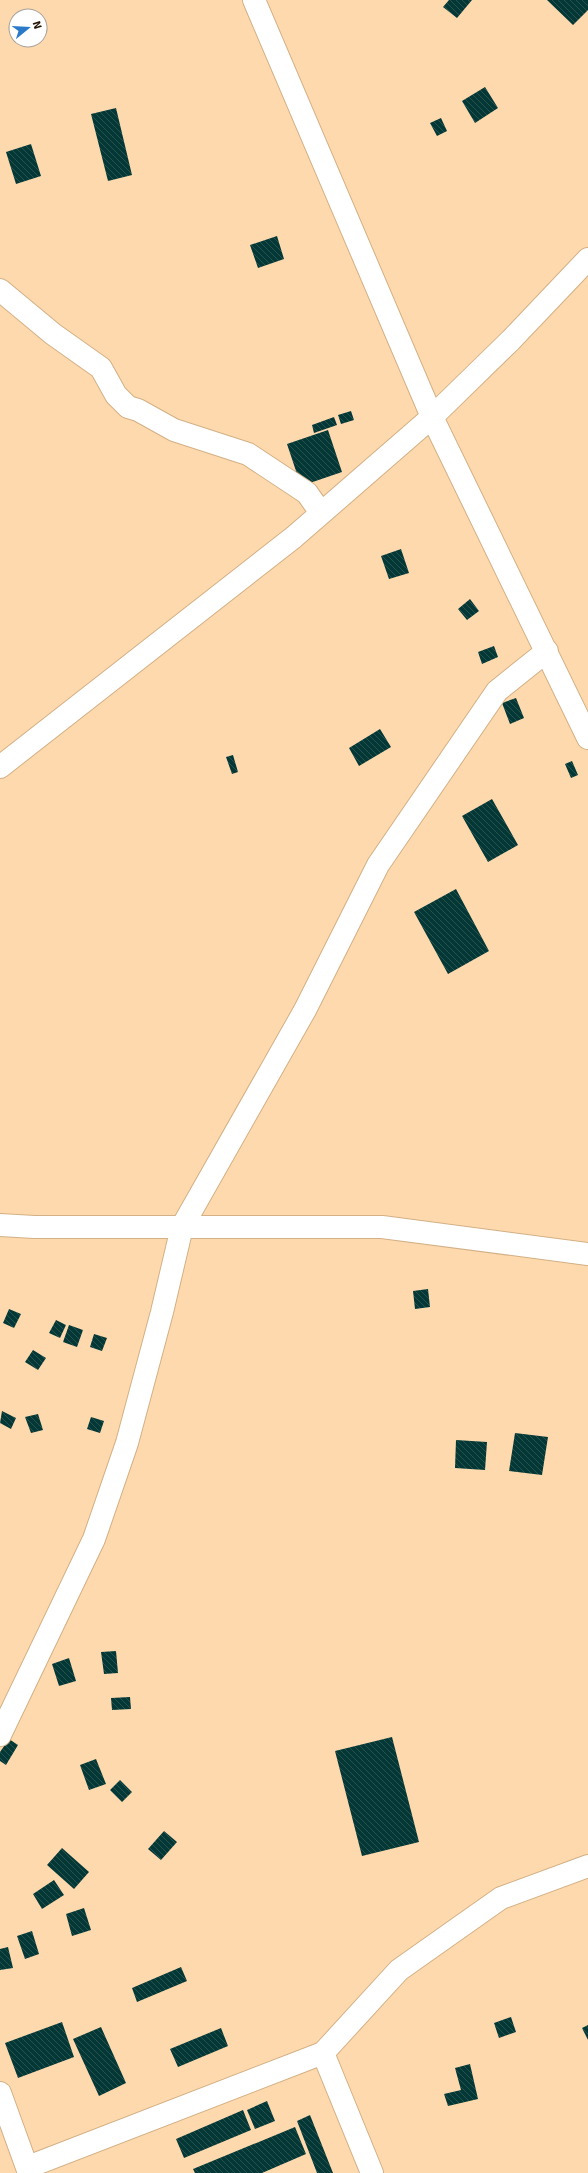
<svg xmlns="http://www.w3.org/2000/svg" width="588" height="2173" viewBox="0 0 588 2173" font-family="Signika,sans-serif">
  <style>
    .building { fill: url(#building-back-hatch) }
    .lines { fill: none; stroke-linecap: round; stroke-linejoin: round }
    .minor-casing { stroke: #d3b085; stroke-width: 24 }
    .minor { stroke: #fff; stroke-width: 22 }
  </style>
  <defs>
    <pattern id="building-back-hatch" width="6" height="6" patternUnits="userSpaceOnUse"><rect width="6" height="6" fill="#043836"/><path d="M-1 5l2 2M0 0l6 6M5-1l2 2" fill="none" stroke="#29524f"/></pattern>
  </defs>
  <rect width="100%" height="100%" fill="#fed9ad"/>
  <path class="building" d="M449 0H472L457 18 443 7Z
    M547 0H588V10L573 25Z
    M485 87 498 108 475 123 462 101Z
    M116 108 132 175 108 181 91 114Z
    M441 118 447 131 437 136 430 123Z
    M31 144 41 176 16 184 6 152Z
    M277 236 284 259 258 268 250 245Z
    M351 411 354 420 341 424 338 415Z
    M334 417 337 425 314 433 312 425Z
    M328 430 342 472 301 486 287 444Z
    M401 549 409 573 389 579 381 556Z
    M470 599 479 611 467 620 458 609Z
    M494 646 498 657 482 664 478 652Z
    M516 698 524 718 510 724 502 703Z
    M380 729 391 747 359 766 349 748Z
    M233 755 238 772 232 774 226 757Z
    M572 761 578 775 571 778 565 764Z
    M492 799 518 845 488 862 462 816Z
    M456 889 489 951 448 974 414 912Z
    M428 1289 430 1307 415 1309 413 1291Z
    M9 1309 21 1314 14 1328 3 1323Z
    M56 1320 66 1325 60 1338 49 1333Z
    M69 1325 83 1330 77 1347 63 1342Z
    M94 1334 107 1338 102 1351 90 1347Z
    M33 1350 46 1358 38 1370 25 1362Z
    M2 1411 16 1418 11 1429 0 1423Z
    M38 1414 43 1430 31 1433 25 1417Z
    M91 1417 104 1421 100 1433 87 1429Z
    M515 1433 548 1437 542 1475 509 1471Z
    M456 1440 487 1442 485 1470 455 1468Z
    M116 1651 118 1673 104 1674 101 1652Z
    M69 1658 76 1681 59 1686 52 1664Z
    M130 1697 131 1709 112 1710 111 1698Z
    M392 1737 419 1842 362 1856 335 1751Z
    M9 1739 18 1745 6 1765 0 1761V1752Z
    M96 1759 106 1784 89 1790 80 1765Z
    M120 1780 132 1792 122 1802 110 1790Z
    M164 1831 177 1842 161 1860 148 1849Z
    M62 1848 89 1872 74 1889 47 1865Z
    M54 1880 64 1895 42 1909 33 1894Z
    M84 1908 91 1930 72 1936 66 1914Z
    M32 1931 39 1954 25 1959 17 1936Z
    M8 1947 13 1968 0 1970V1949Z
    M181 1967 187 1981 137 2002 132 1988Z
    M511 2017 516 2032 499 2038 494 2023Z
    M62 2022 74 2057 18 2078 5 2043Z
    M588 2025V2040L582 2028Z
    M101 2027 126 2083 99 2096 73 2039Z
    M221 2028 228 2046 178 2067 170 2049Z
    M470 2064 478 2099 448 2106 444 2094 461 2090 455 2068Z
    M267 2101 275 2121 255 2129 247 2110Z
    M243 2110 251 2130 184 2158 176 2139Z
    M310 2115 333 2173H317L297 2121Z
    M295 2127 306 2154 262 2173H195L193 2169Z"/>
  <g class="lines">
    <g class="minor-casing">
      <path id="minor" d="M254 0 432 417 588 738
        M0 290 53 334 101 368 116 395 128 407 138 410 174 430 248 454 307 493 321 513
        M0 767 294 537 432 417 511 340 588 259
        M0 1225 34 1227H382L588 1254
        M0 1735 94 1539 127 1443 162 1312 182 1227 305 1010 378 865 497 691 547 651
        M323 2053 372 2173
        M0 2093 29 2173
        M28 2167 323 2053 399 1970 501 1898 588 1866"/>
    </g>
    <use href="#minor" class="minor"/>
  </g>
  <g transform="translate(28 28) rotate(72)"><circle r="19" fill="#ffffff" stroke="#a6a19b"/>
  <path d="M0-3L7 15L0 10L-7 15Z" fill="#2a7ac9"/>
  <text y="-6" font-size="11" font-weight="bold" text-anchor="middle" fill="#201404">N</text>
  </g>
</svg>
